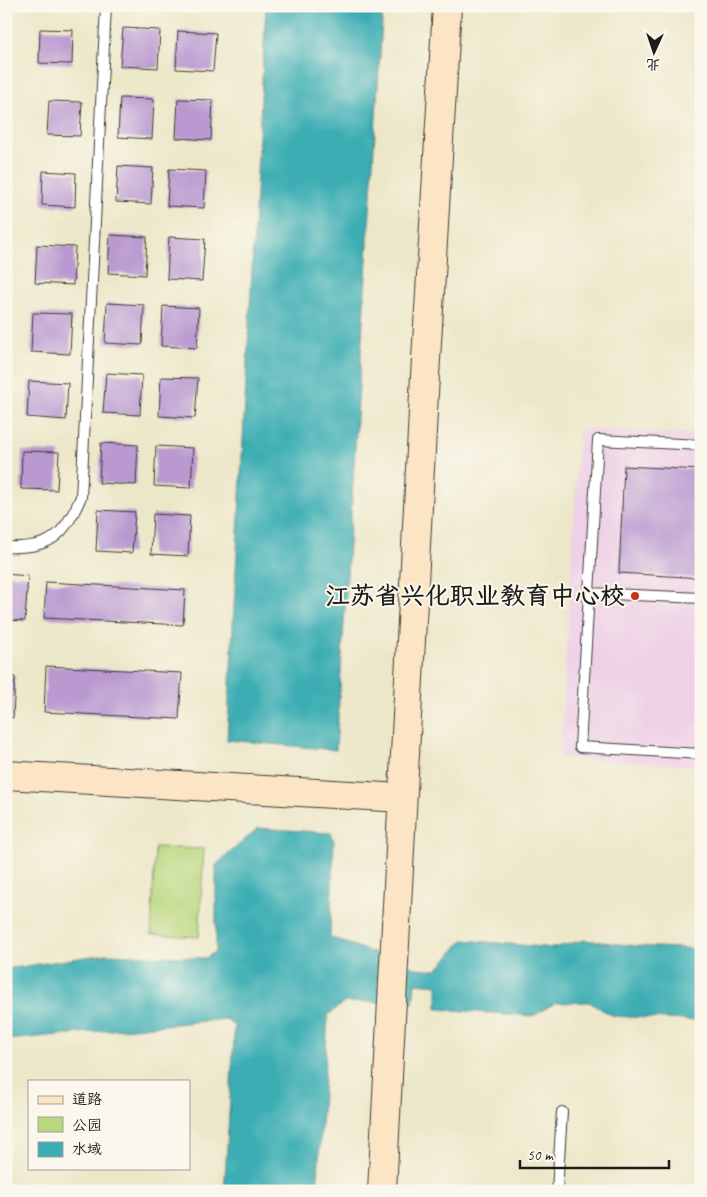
<svg xmlns="http://www.w3.org/2000/svg" width="707" height="1197" viewBox="0 0 707 1197" font-family="Caveat,'LXGW WenKai TC',sans-serif">
  <style>
    .built { fill: #eed0e7 }
    .green { fill: #b9d77e; stroke: #6a7a4d }
    .water { fill: #3badb3; stroke: #2c6468 }
    .building { fill: #b999d0 }
    .lines { fill: none; stroke-linecap: round; stroke-linejoin: round }
    .lane-casing { stroke: #3b3a36; stroke-width: 12 }
    .secondary-casing { stroke: #3b3a36; stroke-width: 30 }
    .lane { stroke: #fff; stroke-width: 10 }
    .secondary { stroke: #fce5c4; stroke-width: 28 }
    .poi-dot { fill: #c8321e; stroke: #fbf7ec; stroke-width: 2 }
    .labels { text-anchor: middle; dominant-baseline: central; stroke-width: 4; stroke-linejoin: round; paint-order: stroke }
    .poi-label { font-size: 25px; font-weight: bold; fill: #1c1c1c; stroke: #fbf7ec; text-anchor: end }
  </style>
  <rect width="100%" height="100%" fill="#fbf7ec"/>
  <filter id="ink" filterUnits="userSpaceOnUse"><feTurbulence type="fractalNoise" baseFrequency=".02" numOctaves="2"/><feDisplacementMap in="SourceGraphic" scale="10" xChannelSelector="R" yChannelSelector="G"/><feConvolveMatrix kernelMatrix="1 2 1 2 8 2 1 2 1" color-interpolation-filters="sRGB"/></filter>
  <filter id="wash" filterUnits="userSpaceOnUse"><feTurbulence type="fractalNoise" baseFrequency=".0096" numOctaves="4" result="noise"/><feDisplacementMap in="SourceGraphic" scale="20" xChannelSelector="R" yChannelSelector="G"/><feGaussianBlur stdDeviation="1.12" result="paint"/><feColorMatrix in="noise" values="0 0 0 0 0 0 0 0 0 0 0 0 0 0 0 0 0 1.4 0 .05"/><feComposite in="paint" operator="in"/></filter>
  <g filter="url(#wash)">
    <rect width="100%" height="100%" fill="#ede7c9"/>
    <path class="built" d="M579 429 701 434V766L560 758Z"/>
    <path class="green" d="M155 847 204 849 199 937 151 934Z"/>
    <path class="water" d="M266 6H383L336 750 227 740Z
      M258 828 331 833 334 841 330 937 415 968 437 970 463 940 554 948 584 940 637 946 701 949V1021L613 1016 589 1002 555 1003 533 1016 437 1009V985L415 983 413 1003 345 1002 328 1015 317 1191H224L234 1037V1026L227 1019 6 1040V969L106 954 206 958 216 951V865Z"/>
    <g id="blocks">
      <path class="building" d="M123 28 160 30 158 68 120 66Z
        M40 29 73 30 72 64 39 63Z
        M178 31 216 33 213 71 176 69Z
        M6 57H9L8 84H6Z
        M120 98 154 99 152 139 118 137Z
        M178 99 213 100 211 140 176 138Z
        M49 101 82 102 80 136 47 135Z
        M118 166 153 168 151 204 116 202Z
        M169 169 206 171 204 208 167 206Z
        M43 171 76 173 75 207 42 205Z
        M110 235 147 237 145 275 108 273Z
        M169 237 205 239 202 281 167 279Z
        M37 245 75 247 73 285 35 283Z
        M107 303 144 305 142 345 105 343Z
        M163 306 199 308 197 348 161 346Z
        M33 313 72 314 70 354 31 352Z
        M106 373 142 375 140 415 103 413Z
        M161 377 198 378 195 418 159 416Z
        M29 381 68 383 66 420 27 417Z
        M101 443 138 445 136 485 99 483Z
        M156 446 193 448 191 488 154 486Z
        M22 451 59 452 57 490 21 489Z
        M624 466 701 470V578L619 573Z
        M98 510 135 512 132 553 96 551Z
        M153 514 190 516 188 556 151 554Z
        M6 574 28 576 25 621 6 620Z
        M46 582 185 590 183 625 44 618Z
        M46 666 182 673 179 719 44 712Z
        M6 676 15 677 13 718 6 717Z"/>
    </g>
  </g>
  <g filter="url(#ink)">
    <use href="#blocks" fill-opacity="0" stroke="#3b3a36" stroke-width="1"/>
    <g class="lines">
      <g class="lane-casing">
        <path id="lane" d="M701 445 598 440 580 747 701 754
          M6 547C51 549 64 536 81 497L106 6
          M589 593 701 598
          M557 1191 562 1112"/>
      </g>
      <g class="secondary-casing">
        <path id="secondary" d="M6 775 402 798
          M382 1191 424 393 447 6"/>
      </g>
      <use href="#lane" class="lane"/>
      <use href="#secondary" class="secondary"/>
    </g>
  </g>
  <circle class="poi-dot" cx="635" cy="596" r="5"/>
  <g class="labels">
    <g class="poi-label">
      <text x="625" y="596">江苏省兴化职业教育中心校</text>
    </g>
  </g>
  <rect width="707" height="1197" fill="none" stroke="#fbf7ec" stroke-width="25"/>
  <rect x="28" y="1080" width="162" height="90" fill="#fbf7ec" stroke="#a29f99"/>
  <rect x="38" y="1096" width="25" height="8" fill="#fce5c4" stroke="#a29f99"/>
  <text x="72" y="1104" font-size="15" fill="#1c1c1c">道路</text>
  <rect x="38" y="1117" width="25" height="15" fill="#b9d77e" stroke="#a29f99"/>
  <text x="72" y="1130" font-size="15" fill="#1c1c1c">公园</text>
  <rect x="38" y="1142" width="25" height="15" fill="#3badb3" stroke="#a29f99"/>
  <text x="72" y="1154" font-size="15" fill="#1c1c1c">水域</text>
  <g transform="translate(654 52) rotate(183)" stroke="#fbf7ec" stroke-width="4" paint-order="stroke">
  <path d="M0-4L9 19L0 12L-9 19Z" fill="#1c1c1c"/>
  <text y="-8" font-size="14" font-weight="bold" text-anchor="middle" fill="#1c1c1c">北</text>
  </g>
  <path d="M520 1160v8h149v-8" fill="none" stroke="#1c1c1c" stroke-width="2.5"/>
  <text x="527" y="1160" font-size="15" fill="#1c1c1c" stroke="#fbf7ec" stroke-width="4" paint-order="stroke">50 m</text>
</svg>
